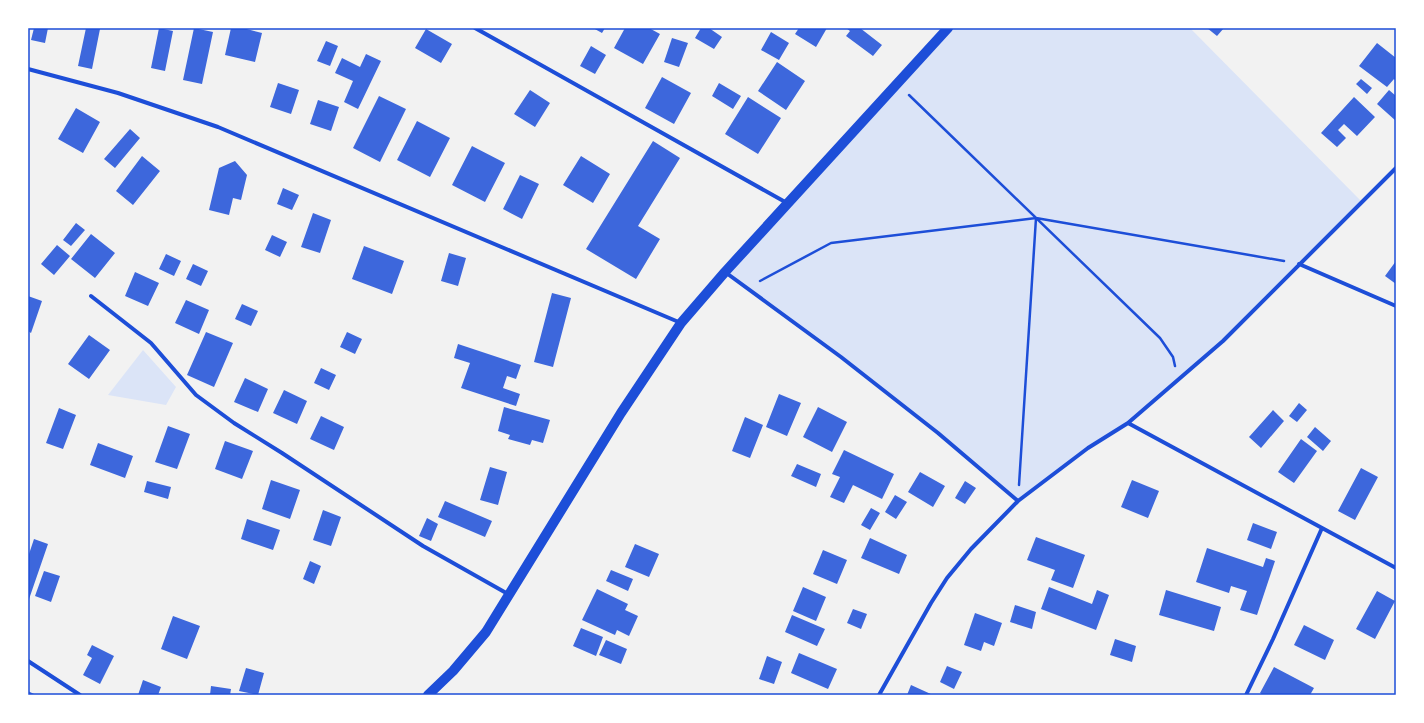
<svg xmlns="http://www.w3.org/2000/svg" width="1424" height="723" viewBox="0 0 1424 723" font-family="Roboto,sans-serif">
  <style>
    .green { fill: #dbe4f7 }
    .building { fill: #3d67dc }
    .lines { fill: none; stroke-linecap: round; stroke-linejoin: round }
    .path { stroke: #1d4ed8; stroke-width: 2.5 }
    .minor { stroke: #1d4ed8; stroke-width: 4 }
    .primary { stroke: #1d4ed8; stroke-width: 10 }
    .neatline { fill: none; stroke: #1d4ed8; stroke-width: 1.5 }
  </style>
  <rect width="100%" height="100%" fill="#f2f2f2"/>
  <path class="green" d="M948 28H1190L1362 202 1223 341 1128 423 1088 448 1018 501C925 419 825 345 725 272Z
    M143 350 176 387 166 405 108 395Z"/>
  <path class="building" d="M34 28H48L45 43 31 40Z
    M86 28 100 29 92 69 78 66Z
    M159 28 173 31 165 71 151 68Z
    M194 28 213 32 202 84 183 80Z
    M231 28H243L262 33 255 62 225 55Z
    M593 28H605L602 33Z
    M625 28H649L660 34 643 64 614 48Z
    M701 28H709L722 37 714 49 695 38Z
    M799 28H827L816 47 795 34Z
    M846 28H860L882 45 873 56 846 36 850 31Z
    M1207 28H1224L1217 36Z
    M426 29 452 44 441 63 415 48Z
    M771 32 789 43 779 60 761 50Z
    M672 38 688 43 679 67 664 62Z
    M326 41 338 46 330 66 317 61Z
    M1377 43 1396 58V81L1394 79 1387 87 1359 66Z
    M591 46 606 55 595 74 580 66Z
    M366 54 381 61 358 109 344 102 353 81 335 73 342 58 360 67Z
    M777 62 805 81 786 110 758 91Z
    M662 77 691 93 674 124 645 108Z
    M1361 79 1372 88 1367 94 1356 84Z
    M278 83 299 90 291 114 270 107Z
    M719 83 741 96 733 109 712 96Z
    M530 90 550 103 535 127 514 114Z
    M1389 90 1396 96V121L1377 104Z
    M379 96 406 109 380 162 353 148Z
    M748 97 781 118 758 154 725 134Z
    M1354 97 1375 117 1357 136 1344 124 1338 130 1346 138 1337 147 1321 133Z
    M318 100 339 107 331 131 310 124Z
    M76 108 100 122 83 153 58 139Z
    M417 121 450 138 430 177 397 160Z
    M130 129 140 138 115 168 104 159Z
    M653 141 680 158 638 226 660 239 636 279 586 249Z
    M472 146 505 163 485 202 452 185Z
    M142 156 160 171 133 205 116 191Z
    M581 156 610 174 593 203 563 185Z
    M235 161 247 175 241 200 233 198 229 215 209 210 219 168Z
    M520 175 539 184 522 219 503 209Z
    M283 188 299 195 292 210 277 204Z
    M313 213 331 220 320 253 301 247Z
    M76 223 85 230 71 246 63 240Z
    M91 234 115 253 95 278 71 259Z
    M272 235 287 242 280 257 265 250Z
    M57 245 70 256 54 275 41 264Z
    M364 246 404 261 392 294 352 279Z
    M449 253 466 258 458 286 441 281Z
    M166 254 181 261 174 276 159 269Z
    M1396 261V284L1385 276Z
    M193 264 208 271 201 286 186 279Z
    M135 272 159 283 148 306 125 296Z
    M552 293 571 298 553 367 534 362Z
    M28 296 42 301 31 333 28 331Z
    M186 300 209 310 199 334 175 323Z
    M242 304 258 311 251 326 235 319Z
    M206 332 233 343 214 387 187 375Z
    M347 332 362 339 355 354 340 347Z
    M89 335 110 350 89 379 68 364Z
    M458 344 521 365 516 379 507 376 503 388 520 394 516 406 461 388 470 363 454 358Z
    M321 368 336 375 329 390 314 383Z
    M245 378 268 389 258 412 234 402Z
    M284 390 307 401 297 424 273 413Z
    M779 394 801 403 787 436 766 427Z
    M1299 403 1307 410 1297 422 1289 416Z
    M504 407 550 420 543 443 532 440 530 445 508 439 510 435 498 431Z
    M818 407 847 422 832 452 803 437Z
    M59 408 76 415 63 449 46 443Z
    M1273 410 1284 421 1261 448 1249 437Z
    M321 416 344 427 334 450 310 439Z
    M745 417 763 425 750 458 732 451Z
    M168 426 190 434 177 469 155 462Z
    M1315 427 1331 441 1323 451 1307 437Z
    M1301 439 1317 451 1294 483 1278 472Z
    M225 441 253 451 242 479 215 469Z
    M98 443 133 456 125 478 90 465Z
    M844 450 894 474 882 499 853 485 844 503 830 497 840 477 832 474Z
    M797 464 821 474 816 487 791 476Z
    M490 467 507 472 498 505 480 500Z
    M1361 468 1378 477 1355 520 1338 511Z
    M920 472 945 486 933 507 908 492Z
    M271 480 300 490 290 519 262 509Z
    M1132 480 1159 491 1148 518 1121 507Z
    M147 481 171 487 168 499 144 492Z
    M965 481 976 488 965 504 955 498Z
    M895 495 907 502 896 519 885 512Z
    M445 501 492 521 485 537 438 517Z
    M871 508 880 513 870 530 861 525Z
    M323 510 341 517 331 546 313 540Z
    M427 518 438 524 431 541 419 536Z
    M247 519 280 530 273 550 241 539Z
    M1253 523 1277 532 1271 549 1247 540Z
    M1036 537 1085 555 1073 588 1051 580 1055 570 1027 560Z
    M870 538 907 555 899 574 861 558Z
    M34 539 48 544 28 602V557Z
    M635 544 659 554 649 577 625 567Z
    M1207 548 1263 567 1266 558 1275 561 1257 615 1240 610 1247 591 1231 586 1229 593 1196 582Z
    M823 550 847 560 837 584 813 574Z
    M310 561 321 566 314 584 303 579Z
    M611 570 633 579 628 591 606 581Z
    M44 571 60 576 51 602 35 596Z
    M803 587 826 597 816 621 793 611Z
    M1049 587 1092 604 1097 590 1109 595 1096 630 1041 609Z
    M597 589 628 604 625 610 638 616 629 636 617 630 615 635 582 620Z
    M1166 590 1221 607 1214 631 1159 615Z
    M1377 591 1395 601 1375 639 1356 629Z
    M1015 605 1036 612 1032 629 1010 622Z
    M853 609 867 614 861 629 847 623Z
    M975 613 1002 623 994 646 984 642 981 651 964 645Z
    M792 615 825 629 817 646 785 632Z
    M173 616 200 626 187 659 161 649Z
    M1304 625 1334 640 1325 660 1294 645Z
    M581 628 603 637 596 656 573 646Z
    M1115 639 1136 646 1132 662 1110 655Z
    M606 640 627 649 621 664 599 655Z
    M92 645 114 656 100 684 83 675 92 658 87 655Z
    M799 653 837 669 828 689 791 673Z
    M767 656 782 662 774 684 759 679Z
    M947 666 962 672 954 689 940 682Z
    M1274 667 1314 688 1310 695H1263L1260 693Z
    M246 668 264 673 258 695 239 691Z
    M143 680 161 687 158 695H138Z
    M911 685 933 695H907Z
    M211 686 231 689 230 695H210Z
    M28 691 36 695H28Z"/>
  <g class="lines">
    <path class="path" d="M909 95 1160 338 1173 357 1175 366
      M760 281 831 243 1036 218 1284 261
      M1019 485 1036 218"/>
    <path class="minor" d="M475 28 787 203
      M28 69 118 93 218 127 681 323
      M1299 264 1396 306
      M725 272 841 357 938 433 1018 501
      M91 296 151 343 196 395 234 423 282 453 423 546 508 594
      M1128 423 1396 568
      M28 661 80 695
      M879 695 931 603 947 578 971 549 1018 501 1088 448 1128 423 1223 341 1396 168
      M1246 695 1273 639 1322 528"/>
    <path class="primary" d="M428 695 453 671 486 632 621 413 681 323 725 272 948 28"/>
  </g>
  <rect width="1424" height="723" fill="none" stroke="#ffffff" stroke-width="58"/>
  <rect x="29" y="29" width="1366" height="665" class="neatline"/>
</svg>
